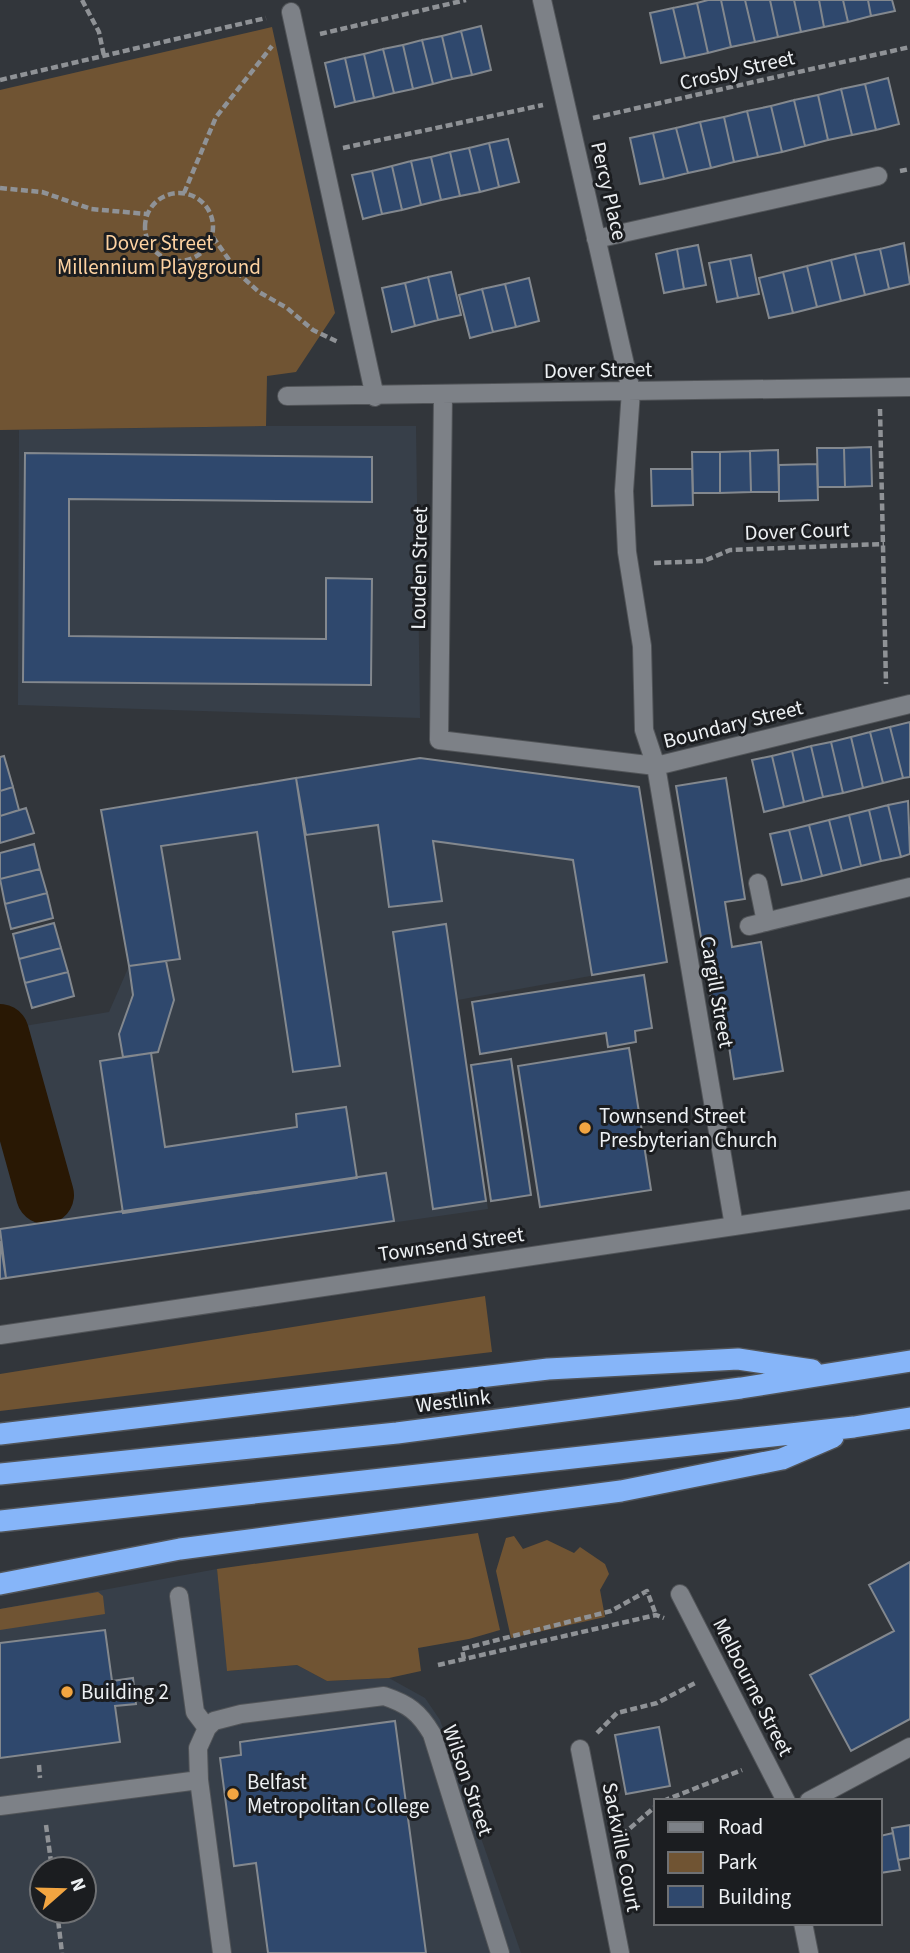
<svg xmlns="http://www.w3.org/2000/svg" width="910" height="1953" viewBox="0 0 910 1953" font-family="'Source Sans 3',sans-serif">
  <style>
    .built { fill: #373f49; fill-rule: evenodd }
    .green { fill: #705433 }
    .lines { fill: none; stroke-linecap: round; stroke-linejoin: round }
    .river { stroke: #291804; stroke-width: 58 }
    .building { fill: #2f486d; stroke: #83888e; stroke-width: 2 }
    .minor-casing { stroke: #515458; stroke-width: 20 }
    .highway-casing { stroke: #515458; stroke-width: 24 }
    .path { stroke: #8f9296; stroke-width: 4.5; stroke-dasharray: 7 3.5; stroke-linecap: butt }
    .minor { stroke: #7d8187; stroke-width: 18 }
    .highway { stroke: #86b5f9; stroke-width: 21 }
    .poi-dot { fill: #f2a541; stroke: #1b1d20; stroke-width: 2.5 }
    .labels { text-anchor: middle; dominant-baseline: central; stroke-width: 6; stroke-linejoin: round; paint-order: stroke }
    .street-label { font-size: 21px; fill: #edf0f3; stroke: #1b1d20 }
    .park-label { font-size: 21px; fill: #fdd2a1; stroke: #1b1d20 }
    .poi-label { font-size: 21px; fill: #edf0f3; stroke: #1b1d20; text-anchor: start }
  </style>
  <rect width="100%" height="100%" fill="#32363b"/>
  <path class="built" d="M266 426H416L420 718 18 705 19 430Z
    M420 758 639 787 667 962 458 1000 488 1209 0 1279V1030L109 1012 129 966 101 810Z
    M217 1569 228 1671 297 1665 327 1681 389 1678 425 1698 440 1720 521 1953H0V1609ZM42 1869H84V1911H42Z"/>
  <path class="green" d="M272 27 335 313 296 372 267 376 266 426 0 430V90Z
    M485 1296 492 1352 0 1411V1374Z
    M478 1533 500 1630 469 1639 418 1648 421 1671 389 1678 327 1681 297 1665 227 1671 217 1569Z
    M514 1536 523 1549 547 1540 574 1553 580 1547 605 1564 609 1574 600 1590 605 1617 511 1638 496 1571 506 1538Z
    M98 1592 103 1596 105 1614 0 1630V1609Z"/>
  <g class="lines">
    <path class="river" d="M0 1033 45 1195"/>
  </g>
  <path class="building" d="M708 0H721L731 47 708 53 697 3Z
    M721 0H745L755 42 731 47Z
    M745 0H770L778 37 755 42Z
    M770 0H794L801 32 778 37Z
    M794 0H819L824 27 801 32Z
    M819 0H843L848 22 824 27Z
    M843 0H868L871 16 848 22Z
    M868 0H892L895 11 871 16Z
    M697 3 708 53 685 58 673 8Z
    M673 8 685 58 661 63 650 13Z
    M481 26 491 70 472 75 461 31Z
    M461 31 472 75 452 79 442 36Z
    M442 36 452 79 433 84 422 40Z
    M422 40 433 84 413 89 403 45Z
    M403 45 413 89 394 93 383 49Z
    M383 49 394 93 374 98 364 54Z
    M364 54 374 98 355 102 345 58Z
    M345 58 355 102 335 107 325 63Z
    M888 78 899 124 876 130 865 84Z
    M865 84 876 130 852 135 841 89Z
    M841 89 852 135 828 140 818 95Z
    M818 95 828 140 805 146 794 100Z
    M794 100 805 146 782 152 771 106Z
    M771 106 782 152 758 157 747 111Z
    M747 111 758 157 734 162 724 117Z
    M724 117 734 162 711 168 700 122Z
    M700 122 711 168 688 173 676 128Z
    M676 128 688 173 664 179 653 133Z
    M653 133 664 179 640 184 630 138Z
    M508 139 519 182 499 187 489 143Z
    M489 143 499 187 480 192 469 148Z
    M469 148 480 192 460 196 450 152Z
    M450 152 460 196 441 200 431 157Z
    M431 157 441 200 421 205 411 161Z
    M411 161 421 205 402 210 392 166Z
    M392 166 402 210 382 214 372 171Z
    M372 171 382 214 363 219 352 175Z
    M904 243 910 284 889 289 880 249Z
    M698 245 706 285 684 289 677 249Z
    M677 249 684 289 664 293 656 254Z
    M880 249 889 289 865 295 855 254Z
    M855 254 865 295 841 301 831 260Z
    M751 255 759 294 738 298 730 259Z
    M730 259 738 298 717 302 709 263Z
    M831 260 841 301 817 307 807 266Z
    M807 266 817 307 793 313 783 272Z
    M451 272 461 315 438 320 428 277Z
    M783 272 793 313 769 318 759 278Z
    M428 277 438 320 415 326 405 283Z
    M529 278 539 321 516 327 505 284Z
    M405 283 415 326 392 332 382 288Z
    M505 284 516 327 493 332 482 289Z
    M482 289 493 332 470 338 459 295Z
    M871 447 872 486 845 487 844 448Z
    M817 448H844L845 487H818Z
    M778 450 779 492H751L750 451Z
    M750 451 751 492 720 493V452Z
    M692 452H720V493H693Z
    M25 453 372 457V502L69 499V636L326 639V578L372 579 371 685 23 682Z
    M817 464 818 500 779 501V465Z
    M651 469H692L693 505 652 506Z
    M910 722V777L903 778 890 727Z
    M890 727 903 778 883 783 870 732Z
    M870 732 883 783 863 788 851 737Z
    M851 737 863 788 843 793 831 742Z
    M831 742 843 793 823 797 811 746Z
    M811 746 823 797 804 802 792 751Z
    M792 751 804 802 784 807 772 756Z
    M4 756 13 787 0 791V757Z
    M772 756 784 807 764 812 752 760Z
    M420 758 639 787 667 962 592 975 573 860 433 841 442 901 389 907 378 825 306 835 296 778Z
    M296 778 340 1066 293 1072 257 832 161 846 180 959 129 966 101 810Z
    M726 778 745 899 725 902 732 947 761 942 783 1071 734 1079 727 1033 717 1034 676 786Z
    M13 787 19 810 0 816V791Z
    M908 801 910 854 901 857 888 805Z
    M888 805 901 857 881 861 869 810Z
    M26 808 34 833 0 843V816Z
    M869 810 881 861 861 866 849 815Z
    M849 815 861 866 842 871 829 820Z
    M829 820 842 871 822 876 809 825Z
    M809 825 822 876 802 881 789 830Z
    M789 830 802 881 782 885 770 834Z
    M34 844 40 869 0 879V853Z
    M40 869 47 893 5 904 0 879Z
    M47 893 53 918 11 929 5 904Z
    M54 923 61 948 19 959 13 934Z
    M446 924 486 1201 433 1209 393 932Z
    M61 948 68 972 25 983 19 959Z
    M166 961 174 1000 158 1052 123 1057 119 1034 133 995 129 966Z
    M68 972 74 996 32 1008 25 983Z
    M644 975 652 1028 635 1031 636 1042 608 1047 606 1033 480 1054 472 1002Z
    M629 1048 651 1190 540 1207 518 1066Z
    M151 1053 165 1147 297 1127 296 1114 346 1107 357 1178 123 1213 100 1061Z
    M511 1059 531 1195 491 1201 471 1065Z
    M386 1173 394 1221 6 1278 0 1229Z
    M0 1241 6 1278 0 1279Z
    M910 1562V1719L851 1751 810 1675 894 1631 869 1585Z
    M105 1630 112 1681 133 1678 136 1704 115 1706 120 1742 0 1758V1643Z
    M395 1721 426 1953H268L256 1863 234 1866 220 1758 241 1755 240 1742Z
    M659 1727 670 1786 626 1794 615 1735Z
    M910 1825V1858L898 1860 892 1828Z
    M893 1833 900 1870 880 1873V1836Z"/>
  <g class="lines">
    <g class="minor-casing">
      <path id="minor" d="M542 0 631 391 624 491 627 552 642 646 644 730 656 766 734 1226
        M291 12 375 397
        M596 239 878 176
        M287 396 910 387
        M443 396 439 740 656 766 910 704
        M758 883 766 922
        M749 926 910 887
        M0 1335 910 1200
        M680 1594 786 1801
        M179 1596 195 1712 207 1728
        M580 1749 620 1953
        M809 1801 910 1747
        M0 1806 199 1780
        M803 1923 809 1953
        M222 1953 199 1780 198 1748 207 1728 214 1721 241 1714 384 1696C408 1704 419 1712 432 1734L500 1953"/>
    </g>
    <g class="highway-casing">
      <path id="highway" d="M0 1434 548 1369 738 1359 812 1370
        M0 1474 397 1433 741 1388 910 1361
        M0 1521 854 1427 910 1418
        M0 1584 180 1549 621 1491 782 1459 833 1437"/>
    </g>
    <path class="path" d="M82 0 99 32 104 56
      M320 34 466 0
      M0 80 266 18
      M593 118 910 47
      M343 148 543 105
      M900 171 910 169
      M0 188 42 192 91 209 147 214
      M145 227a34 34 0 1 1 68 0a34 34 0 1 1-68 0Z
      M184 193 216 117 272 46
      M213 237 239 274 259 292 287 308 313 330 338 342
      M880 409 886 684
      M654 563 704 561 730 550 884 544
      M464 1659 462 1649 611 1611 647 1591 656 1615
      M438 1665 656 1615 664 1618
      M597 1733 617 1713 657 1703 697 1682
      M39 1765 40 1778
      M663 1801 742 1770
      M46 1825 52 1869
      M622 1835 656 1806
      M57 1911 62 1953"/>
    <use href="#minor" class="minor"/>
    <use href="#highway" class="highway"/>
  </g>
  <g class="poi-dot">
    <circle cx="585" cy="1128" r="7"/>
    <circle cx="67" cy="1692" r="7"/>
    <circle cx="233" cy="1794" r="7"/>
  </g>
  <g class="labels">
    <g class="street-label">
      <text transform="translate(737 70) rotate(-13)">Crosby Street</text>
      <text transform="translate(609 191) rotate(77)">Percy Place</text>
      <text transform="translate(598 370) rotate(-1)">Dover Street</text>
      <text transform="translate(797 531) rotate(-2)">Dover Court</text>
      <text transform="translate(419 568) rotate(-89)">Louden Street</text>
      <text transform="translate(733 724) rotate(-14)">Boundary Street</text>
      <text transform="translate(717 992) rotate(80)">Cargill Street</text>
      <text transform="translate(451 1244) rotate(-8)">Townsend Street</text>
      <text transform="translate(453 1401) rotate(-7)">Westlink</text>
      <text transform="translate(753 1687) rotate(63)">Melbourne Street</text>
      <text transform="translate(468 1780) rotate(71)">Wilson Street</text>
      <text transform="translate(622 1847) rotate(79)">Sackville Court</text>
    </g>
    <g class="park-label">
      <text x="159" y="243">Dover Street<tspan x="159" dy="24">Millennium Playground</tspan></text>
    </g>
    <g class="poi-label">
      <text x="599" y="1116">Townsend Street<tspan x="599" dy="24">Presbyterian Church</tspan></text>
      <text x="81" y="1692">Building 2</text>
      <text x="247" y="1782">Belfast<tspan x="247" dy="24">Metropolitan College</tspan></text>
    </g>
  </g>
  <rect x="654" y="1799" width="228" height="126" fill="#1b1d20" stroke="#6f7174" stroke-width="2"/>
  <rect x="668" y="1822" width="35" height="10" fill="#7d8187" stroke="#6f7174" stroke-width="2"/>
  <text x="718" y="1834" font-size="21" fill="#edf0f3">Road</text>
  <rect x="668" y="1852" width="35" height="21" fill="#705433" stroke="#6f7174" stroke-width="2"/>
  <text x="718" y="1869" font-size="21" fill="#edf0f3">Park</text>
  <rect x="668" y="1886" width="35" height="21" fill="#2f486d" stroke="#6f7174" stroke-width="2"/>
  <text x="718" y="1904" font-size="21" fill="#edf0f3">Building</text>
  <g transform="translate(63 1890) rotate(70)"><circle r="33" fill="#1b1d20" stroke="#6f7174" stroke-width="2"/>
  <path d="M0-5L12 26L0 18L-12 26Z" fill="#f2a541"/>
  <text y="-10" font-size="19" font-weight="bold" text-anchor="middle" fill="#edf0f3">N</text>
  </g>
</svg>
